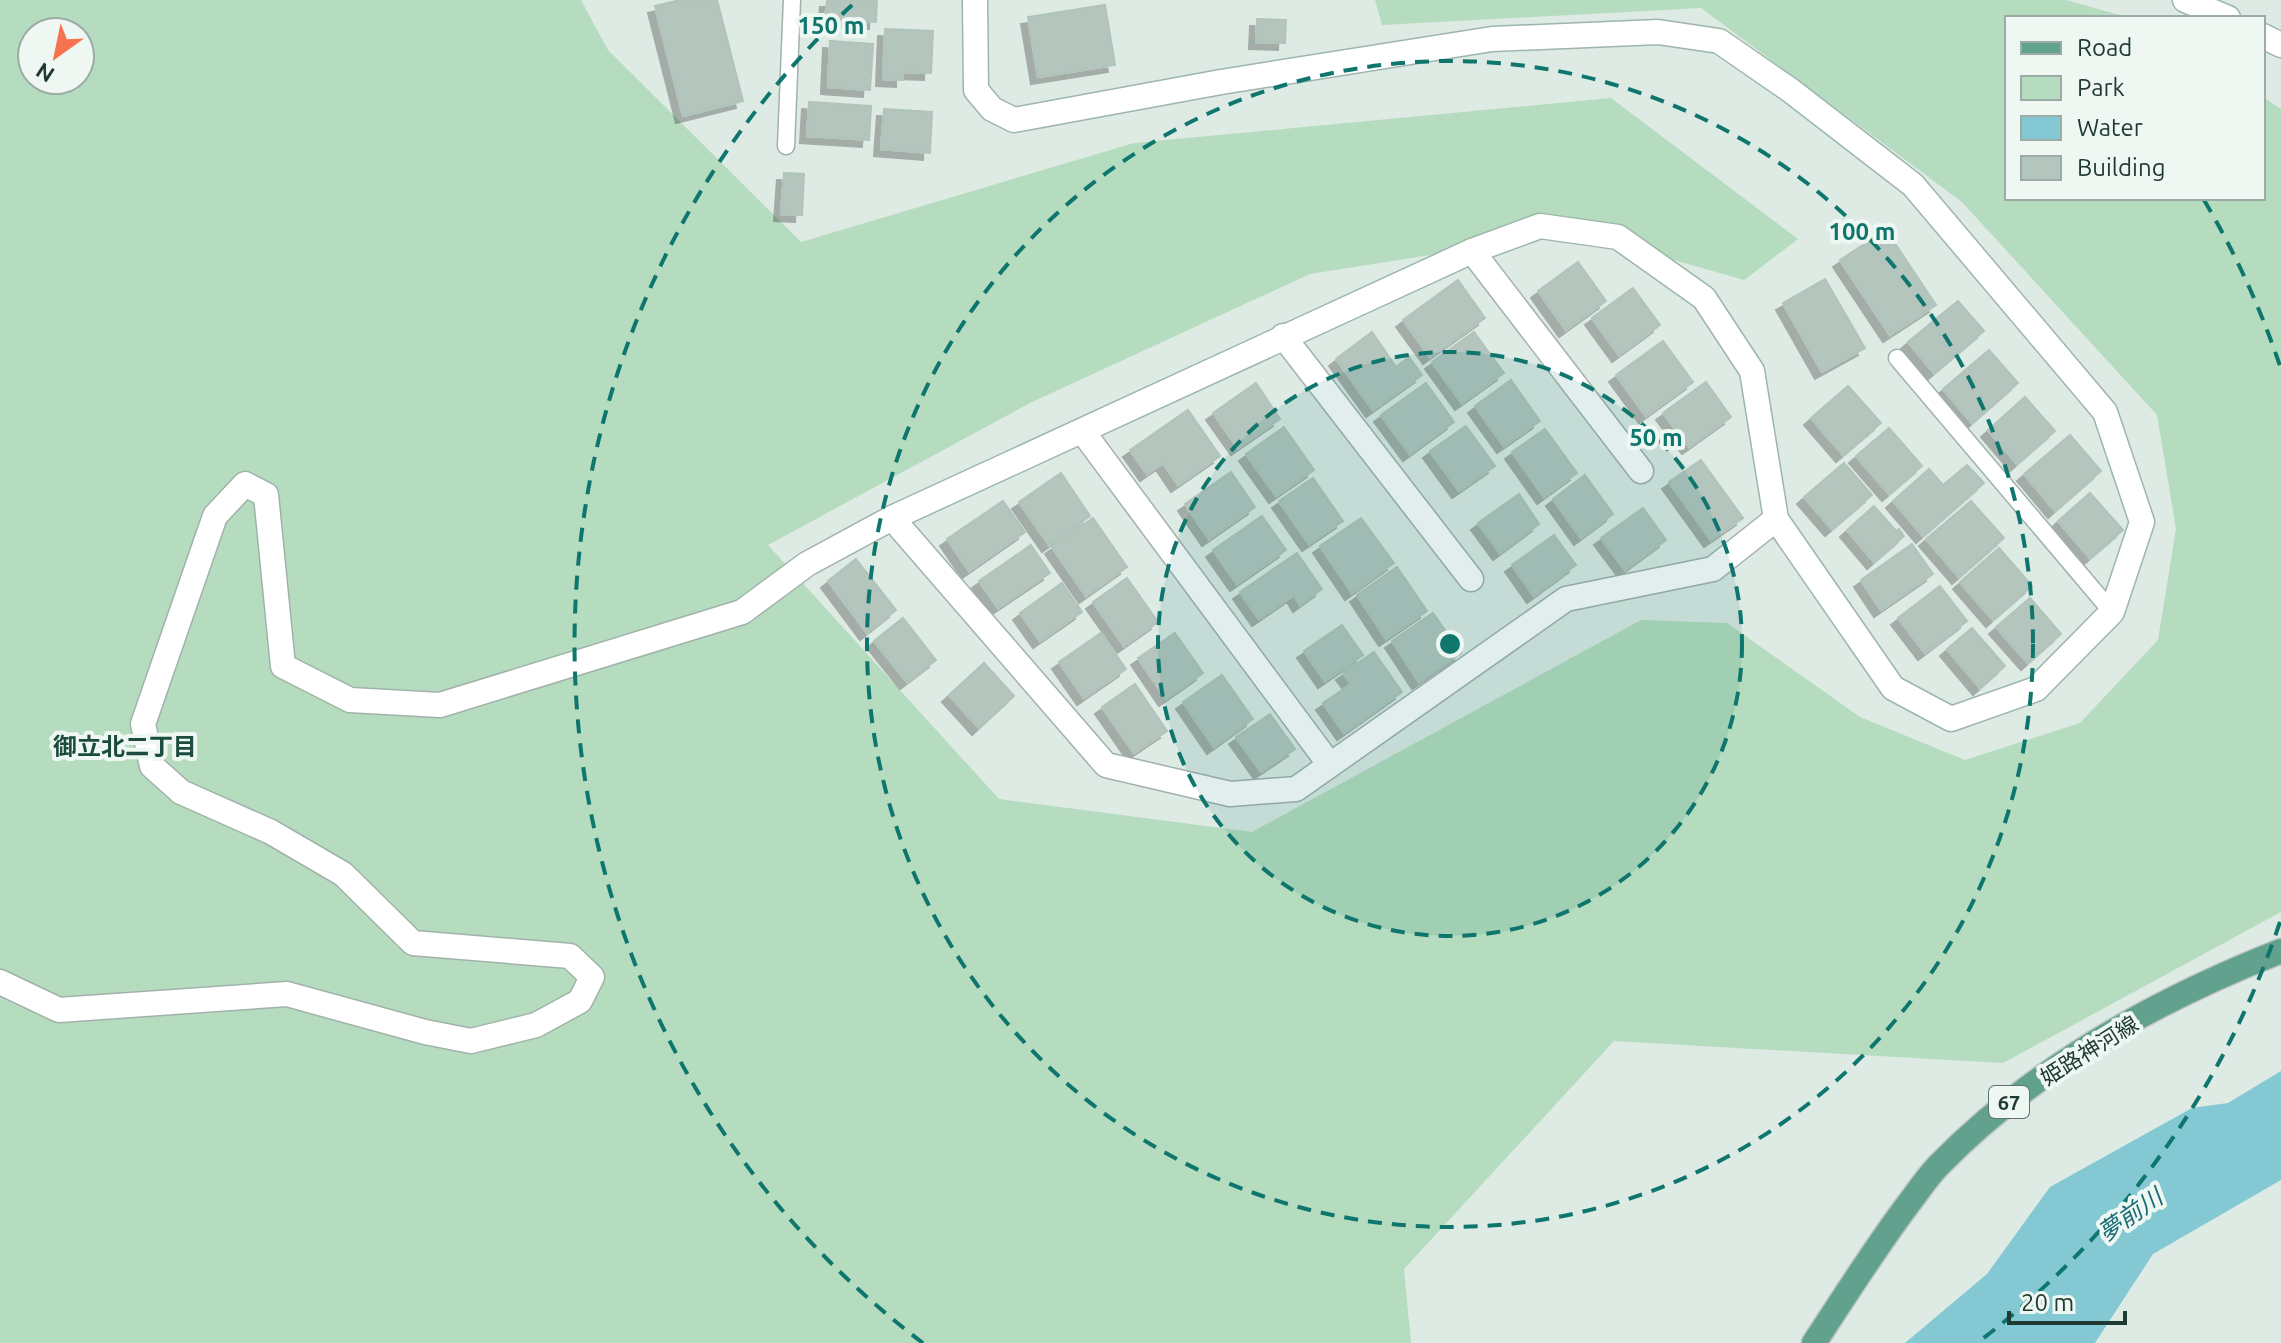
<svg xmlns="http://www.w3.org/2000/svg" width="2281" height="1343" viewBox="0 0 2281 1343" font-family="Ubuntu,'Noto Sans JP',sans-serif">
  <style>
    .green { fill: #b5dcbf; fill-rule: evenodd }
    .water { fill: #83c8d2 }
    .building { fill: #b3c5bd; stroke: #b0c4bb; stroke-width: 2; filter: url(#shadow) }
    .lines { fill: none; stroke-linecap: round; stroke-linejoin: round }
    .lane-casing { stroke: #a1b2ab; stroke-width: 19 }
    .street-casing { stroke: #a1b2ab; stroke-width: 27 }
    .secondary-casing { stroke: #9db6ac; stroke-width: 27 }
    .primary-casing { stroke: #bcc4c2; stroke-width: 27 }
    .lane { stroke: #fff; stroke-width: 16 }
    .street { stroke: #fff; stroke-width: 24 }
    .secondary { stroke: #fff; stroke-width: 24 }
    .primary { stroke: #61a18e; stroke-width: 24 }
    .ring { fill: none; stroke: #0f766e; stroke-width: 4; stroke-dasharray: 14 10 }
    .labels { text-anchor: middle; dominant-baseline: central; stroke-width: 8; stroke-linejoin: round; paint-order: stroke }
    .shield { fill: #eef7f2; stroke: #5d736c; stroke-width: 2 }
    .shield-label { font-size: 20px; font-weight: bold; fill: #1f3a32 }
    .street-label { font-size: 22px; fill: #1f3a32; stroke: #eef7f2 }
    .neighbourhood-label { font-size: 24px; font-weight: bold; fill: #1b4c3e; stroke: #eef7f2 }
    .water-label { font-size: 24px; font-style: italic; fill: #186a76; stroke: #eef7f2 }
    .centre { fill: #0f766e; stroke: #eef7f2; stroke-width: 4 }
    .ring-label { font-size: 24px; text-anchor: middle; font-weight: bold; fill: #0f766e; stroke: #eef7f2; stroke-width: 8; stroke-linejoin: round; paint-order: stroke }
  </style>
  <defs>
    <filter id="shadow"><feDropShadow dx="-7" dy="7" stdDeviation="0" flood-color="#0004"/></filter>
  </defs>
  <rect width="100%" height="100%" fill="#deeae4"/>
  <path class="green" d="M0 0H581L608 50 801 242 1134 143 1611 98 1798 239 1744 280 1576 232 1310 274 1032 402 768 545 999 799 1252 832 1641 620 1727 623 1860 717 1965 760 2080 723 2158 640 2176 529 2157 415 1962 202 1701 8 1382 25 1375 0H2066L2130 18H2007V198H2263V97L2281 109V912L2003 1063 1614 1041 1404 1269 1411 1343H0ZM32 32H80V80H32Z"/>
  <path class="water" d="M2281 1071V1180L2153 1254 2095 1343H1905L1987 1274 2050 1187 2192 1108 2228 1103Z"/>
  <path class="building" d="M680 0H717L743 101 683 116 655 6Z
    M827 0H877L876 22 825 20Z
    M1105 5 1115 65 1038 77 1028 17Z
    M1257 19 1286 20 1285 43 1256 42Z
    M885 29 933 31 931 73 903 72V80L883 79Z
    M830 41 873 44 870 90 828 87Z
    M809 102 871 106 869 140 807 136Z
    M884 109 932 112 930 153 881 149Z
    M784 173 804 174 802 215 781 214Z
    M1886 230 1936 305 1890 335 1840 260Z
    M1578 262 1606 301 1566 330 1538 291Z
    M1825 279 1865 348 1822 372 1783 303Z
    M1458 280 1485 318 1430 357 1403 320Z
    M1633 288 1660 325 1619 355 1592 318Z
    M1958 301 1984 331 1934 373 1908 342Z
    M1372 332 1396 367 1409 357 1422 375 1373 410 1336 359Z
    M1474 332 1504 373 1462 403 1432 362Z
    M1663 341 1693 382 1646 416 1616 375Z
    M1989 350 2018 383 1972 423 1943 389Z
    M1511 380 1540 421 1504 446 1475 406Z
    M1706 382 1731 417 1689 447 1663 413Z
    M1256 383 1280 419 1238 448 1213 413Z
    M1426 383 1454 422 1410 454 1381 415Z
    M1848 386 1881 423 1843 455 1811 418Z
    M2025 397 2055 431 2017 464 1988 430Z
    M1188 410 1220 456 1178 485 1163 463 1147 474 1130 450Z
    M1466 426 1495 466 1459 491 1430 451Z
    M1284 427 1314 470 1276 496 1246 454Z
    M1889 428 1922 466 1889 494 1856 456Z
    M1545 429 1577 473 1544 497 1512 452Z
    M2070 435 2101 471 2055 511 2024 474Z
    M1701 460 1743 518 1711 540 1669 482Z
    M1844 463 1872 495 1832 529 1804 497Z
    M1967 465 1984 483 1923 536 1893 501 1929 469 1943 485Z
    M1231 472 1255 507 1209 539 1185 504Z
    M1061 473 1090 516 1049 545 1019 502Z
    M1585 475 1613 514 1581 538 1553 499Z
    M1313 478 1343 521 1309 544 1279 501Z
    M2090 493 2123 530 2090 558 2058 521Z
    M1519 494 1539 524 1500 553 1478 523Z
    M1003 501 1025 532 969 571 947 539Z
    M1971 501 2004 538 1959 577 1926 539Z
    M1874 506 1896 531 1899 529 1904 536 1874 562 1847 530Z
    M1643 508 1666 540 1625 570 1601 538Z
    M1262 516 1286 550 1237 584 1213 550Z
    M1093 518 1127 567 1086 596 1052 547Z
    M1361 518 1394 563 1352 593 1320 546Z
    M1554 535 1576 565 1534 596 1512 565Z
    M1912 544 1933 574 1881 610 1861 580Z
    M1031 545 1050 573 998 608 979 581Z
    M1999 548 2032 586 1993 620 1960 582Z
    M1297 553 1322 589 1300 605 1294 595 1259 619 1240 592Z
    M856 559 896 610 867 633 828 581Z
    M1397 567 1427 611 1386 639 1357 595Z
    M1127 578 1158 622 1124 646 1093 602Z
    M1062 583 1082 612 1040 641 1020 613Z
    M1940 586 1967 621 1925 653 1898 618Z
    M2030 598 2061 634 2028 663 1996 627Z
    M1433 613 1461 653 1419 682 1392 641Z
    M903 618 936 660 907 682 874 641Z
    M1342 625 1363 655 1325 681 1304 651Z
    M1972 628 2005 666 1980 688 1947 649Z
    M1101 633 1126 669 1084 698 1059 662Z
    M1175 633 1203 673 1166 699 1138 658Z
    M1374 652 1402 692 1344 733 1323 703 1351 684 1343 673Z
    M984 663 1014 696 979 728 949 695Z
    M1222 675 1253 719 1214 747 1183 702Z
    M1135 684 1167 731 1134 753 1102 707Z
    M1270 714 1295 749 1261 772 1236 737Z"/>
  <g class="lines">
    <g class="lane-casing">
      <path id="lane" d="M786 146 792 0
        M1897 358 2112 612"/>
    </g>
    <g class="street-casing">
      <path id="street" d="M1472 251 1641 471
        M1283 336 1471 579
        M1083 432 1330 765
        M0 982 59 1010 287 994 425 1032 471 1041 536 1025 580 1001 592 977 570 956 413 943 343 874 271 832 181 792 152 766 143 724 215 516 245 484 266 495 283 666 350 700 440 705 742 612 807 564 892 518 1106 765 1230 794 1296 789 1566 599 1713 569 1776 519"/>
    </g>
    <g class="secondary-casing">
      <path id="secondary" d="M2185 0 2228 18
        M2263 36 2281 45
        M892 518 1472 251 1540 226 1618 237 1704 298 1752 371 1776 519 1893 688 1951 719 2036 689 2112 612 2142 522 2105 412 1913 185 1790 90 1719 41 1658 32 1492 39 1221 82 1014 120 992 109 976 90 975 0"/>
    </g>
    <g class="primary-casing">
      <path id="primary" d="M1814 1343C1845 1296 1875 1248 1909 1203 1919 1190 1928 1176 1939 1165 2034 1068 2156 1000 2281 951"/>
    </g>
    <use href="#lane" class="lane"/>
    <use href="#street" class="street"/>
    <use href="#secondary" class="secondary"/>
    <use href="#primary" class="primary"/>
  </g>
  <circle cx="1450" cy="644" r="292" fill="#0f766e" fill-opacity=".12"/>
  <g class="ring">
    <circle cx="1450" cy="644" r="292"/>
    <circle cx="1450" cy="644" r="583"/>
    <path d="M2280 922A875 875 0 0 1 1977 1343M923 1343A875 875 0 0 1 853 4M2204 200A875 875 0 0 1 2280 366"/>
  </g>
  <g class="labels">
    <rect class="shield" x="1989" y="1086" width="40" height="32" rx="6"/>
    <g class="shield-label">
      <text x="2009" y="1102">67</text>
    </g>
    <g class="street-label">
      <text transform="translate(2089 1050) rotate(-32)">姫路神河線</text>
    </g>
    <g class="neighbourhood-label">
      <text x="125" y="746">御立北二丁目</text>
    </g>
    <g class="water-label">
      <text transform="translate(2130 1215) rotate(-35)">夢前川</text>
    </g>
  </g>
  <circle cx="1450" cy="644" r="12" class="centre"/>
  <g class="ring-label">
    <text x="831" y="34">150 m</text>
    <text x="1862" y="240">100 m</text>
    <text x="1656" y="446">50 m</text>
  </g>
  <rect x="2005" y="16" width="260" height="184" fill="#eef7f2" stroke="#9baba5" stroke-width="2"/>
  <rect x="2021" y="42" width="40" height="12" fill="#61a18e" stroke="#9baba5" stroke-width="2"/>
  <text x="2077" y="56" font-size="24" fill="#1f3a32">Road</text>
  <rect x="2021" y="76" width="40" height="24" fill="#b5dcbf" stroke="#9baba5" stroke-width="2"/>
  <text x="2077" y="96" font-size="24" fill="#1f3a32">Park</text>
  <rect x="2021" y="116" width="40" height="24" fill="#83c8d2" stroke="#9baba5" stroke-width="2"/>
  <text x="2077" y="136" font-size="24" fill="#1f3a32">Water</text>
  <rect x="2021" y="156" width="40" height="24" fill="#b3c5bd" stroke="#9baba5" stroke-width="2"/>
  <text x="2077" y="176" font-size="24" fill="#1f3a32">Building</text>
  <g transform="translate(56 56) rotate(213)"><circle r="38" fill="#eef7f2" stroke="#9baba5" stroke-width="2"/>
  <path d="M0-6L14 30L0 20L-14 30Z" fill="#f67350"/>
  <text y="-12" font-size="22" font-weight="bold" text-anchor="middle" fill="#1f3a32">N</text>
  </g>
  <path d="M2009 1311v12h116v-12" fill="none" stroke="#1f3a32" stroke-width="4"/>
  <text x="2021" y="1311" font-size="24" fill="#1f3a32" stroke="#eef7f2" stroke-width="6" paint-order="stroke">20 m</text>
</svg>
